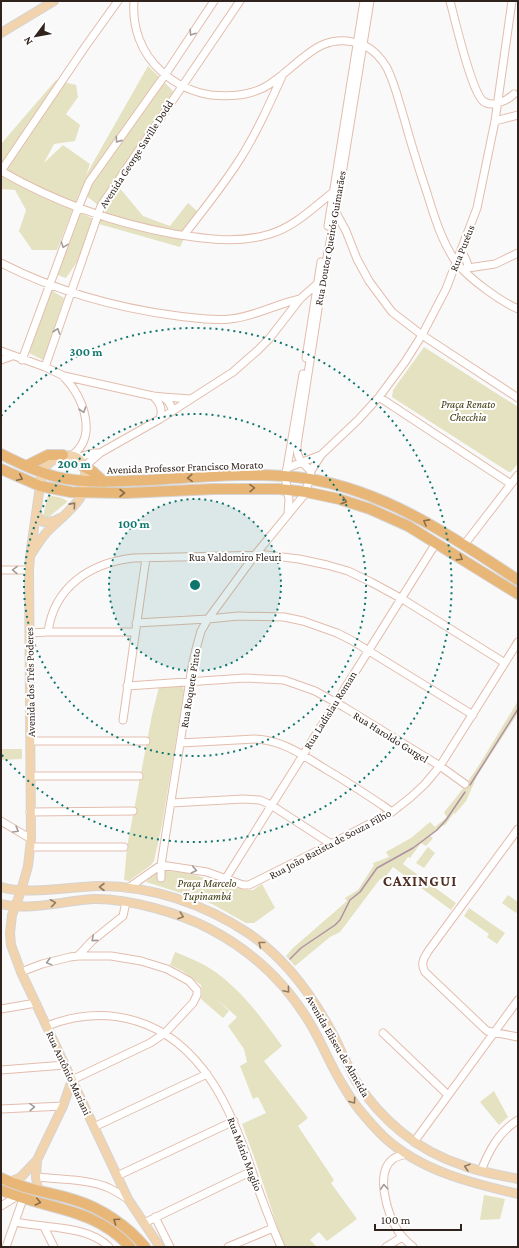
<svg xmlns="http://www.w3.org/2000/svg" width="519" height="1248" viewBox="0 0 519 1248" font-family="'Crimson Pro',serif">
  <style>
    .green { fill: #e4e2c1 }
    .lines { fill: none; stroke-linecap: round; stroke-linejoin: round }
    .stream { stroke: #b091a2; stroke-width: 1.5 }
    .minor-casing { stroke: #e3bdad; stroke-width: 9 }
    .major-casing { stroke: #d6d3d2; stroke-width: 10 }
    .highway-casing { stroke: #d6d3d2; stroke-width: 12 }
    .minor { stroke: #fff; stroke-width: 7 }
    .major { stroke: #f1d4ad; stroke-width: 8 }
    .highway { stroke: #e8b777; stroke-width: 10 }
    .oneway { stroke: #a29c99 }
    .oneway2 { stroke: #8c6c4a }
    .oneway3 { stroke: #907b64 }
    .ring { fill: none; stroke: #0f766e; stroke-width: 2; stroke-dasharray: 2 4 }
    .labels { text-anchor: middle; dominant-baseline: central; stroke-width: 4; stroke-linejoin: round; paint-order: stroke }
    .street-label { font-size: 11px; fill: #30221c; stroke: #fff }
    .park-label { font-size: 11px; font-style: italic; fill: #3b370d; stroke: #fff }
    .district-label { font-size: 15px; font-weight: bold; letter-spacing: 1px; fill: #4f3024; stroke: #fff }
    .centre { fill: #0f766e; stroke: #fff; stroke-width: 2 }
    .ring-label { font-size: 12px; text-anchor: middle; font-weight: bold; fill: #0f766e; stroke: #fff; stroke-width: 4; stroke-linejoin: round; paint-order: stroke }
  </style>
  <rect width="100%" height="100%" fill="#f9f9f9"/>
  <path class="green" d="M148 66 176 94 166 104 98 205 80 191 57 250H32L19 231 26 210 15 190 1 189V144L56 80 76 85 78 97 66 114 80 125 75 141 54 144 44 163 63 145 90 164 86 175Z
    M118 186 143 216 170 226 188 203 197 211 180 247 99 224Z
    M78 212 92 218 81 256 66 278 55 274Z
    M51 290 64 298 43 360 29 353Z
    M424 347 518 407V463L511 472H509L504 469 392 397 393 390Z
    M48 495 62 498 67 501V502L50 516 45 518 43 516Z
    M159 687H183L184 691 162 825 154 861 151 865 129 881 124 880 127 847 152 715Z
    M518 701V713L477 776 466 801 455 814 454 813 445 825 442 826 430 836 433 838 426 846 421 843 410 858 408 857 403 864 456 903 451 910 393 867 383 880 380 879 340 932 330 937 295 966 286 956 293 948 347 901 345 898 358 890 374 865 373 863 389 857 386 852 411 838 430 822 435 827 447 817 444 813 445 811C474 778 495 738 518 701Z
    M1 749H22V759L1 760Z
    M428 847 435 853 424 868 416 863Z
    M164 871C195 870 219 886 248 890H253L262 884 275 908 254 923H246L214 905 203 900 146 882 154 874Z
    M508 895 518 902V910L516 913 502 903Z
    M469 908 505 933 497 944 487 937 489 934 464 916Z
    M175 952C187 957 200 962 211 969 241 989 261 1017 282 1046L264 1061 308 1118 298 1126 334 1180 331 1183 357 1219 327 1241 319 1232 310 1240 316 1246 315 1247H284L257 1165 242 1124 266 1113 258 1097 253 1099 240 1066 247 1062 244 1049 228 1026 237 1017 213 996 229 1011 223 1018 201 999 202 992 201 985 182 971 170 965Z
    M494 1091 508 1117 499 1125 480 1102Z
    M484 1195 505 1199 500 1219 480 1220Z"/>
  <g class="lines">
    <path class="stream" d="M470 785 518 709
      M290 959 301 948 335 925 340 920 350 900 360 892 377 868 413 848 437 830 446 820 465 792"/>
    <g class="minor-casing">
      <path id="minor" d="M118 1 85 47 1 171C55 202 113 223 174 234 206 239 238 244 270 234 294 227 313 208 332 193L338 190
        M134 1C132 27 141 53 161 71 175 84 192 92 211 95 230 97 248 96 265 87 298 69 318 27 363 45 373 49 382 59 387 68 395 84 399 102 404 118 411 144 419 169 427 193 434 216 442 242 456 262 468 278 500 301 518 309
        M450 1C455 20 471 90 483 101 491 108 507 101 514 94
        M495 121 518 115
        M334 209 346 231 357 259 369 281 392 312 422 335 518 398
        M328 226 364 1
        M184 235C203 210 223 186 240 159 257 132 270 103 283 74
        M461 251C465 258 470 263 466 272
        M1 263C56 291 117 308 178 316 195 318 212 321 230 319 254 317 276 304 300 299
        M468 268 495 264 518 253
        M1 351 45 367 64 376 153 396 163 397 168 401 173 410
        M306 358 321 262
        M1 360 12 356
        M22 360 78 208 89 182 165 75 214 1
        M45 367 101 206 240 1
        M64 377C83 396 99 437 71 456
        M153 396C160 403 163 409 160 419
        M163 397 191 399
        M379 397 511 484
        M76 458 93 453H100
        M84 467 100 453 160 419 233 372 257 351 269 339 300 299 318 283
        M287 468 303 374
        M311 471C301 461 297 460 297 445L322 283 336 211 370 1
        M288 514 289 500 285 476 287 468 321 455
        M464 545 518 475
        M1 570H29
        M136 623 208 619 238 616 284 617 303 621 337 633 351 640 473 715
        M48 632C54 587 90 563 133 558L266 555 299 559 327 565 348 571 371 582 404 600 505 663
        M30 633 48 632H135
        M127 686 245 678 284 680 315 691 344 707 440 766 465 784
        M123 720 146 558
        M31 741H146
        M181 743 255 739C283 740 304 756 327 770 346 781 364 793 382 805L392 812
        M30 776H139
        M171 803 243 799 260 800 271 805 331 844
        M30 812 133 811
        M1 821 31 839
        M518 829 429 950C424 958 420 963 425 972L487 1031 518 1037
        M31 847H124
        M161 878V865L192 667 196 649 201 631 208 619 255 555 304 495 310 479 311 471 321 455 358 420 379 397 405 362 422 335 446 289 477 208 495 121 512 1
        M226 878 436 543
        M128 888 161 865 207 872 243 885H249L331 844 392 812 411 797 425 784 440 766 518 642
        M78 956 92 941 123 916 126 902
        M21 972 42 964 70 957 78 956H111L141 961 167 969 189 981 197 990V995L193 1003 165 1033 150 1043 72 1080
        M1 1009 36 1003
        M47 1026C75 1015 106 1012 136 1021 202 1041 232 1110 252 1171 258 1190 266 1209 273 1228L228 1247
        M383 1033 448 1095
        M1 1070 65 1065
        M1 1109 63 1106
        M94 1127 207 1074
        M414 1142 518 1000
        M407 1154C403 1155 397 1156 393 1159 374 1173 388 1215 398 1231 402 1237 407 1242 413 1247
        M481 1171C489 1150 499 1132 518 1120
        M117 1176 234 1121
        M36 1177C57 1179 90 1179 109 1188 115 1191 122 1195 128 1199
        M1 1206 16 1197
        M155 1217 170 1247
        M15 1222C44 1228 88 1225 109 1247
        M144 1223 252 1171
        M44 1227 54 1247
        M273 1228 281 1247
        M6 1247 23 1199
        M386 1247 402 1237"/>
    </g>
    <g class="major-casing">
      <path id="major" d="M1 33 54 1
        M37 513 38 517 43 522 54 521 60 518
        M30 556C35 548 40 540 46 533 55 523 79 505 83 492 84 490 84 486 84 483 85 479 86 473 84 468 79 446 50 456 42 472L30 556 29 570 31 839 28 866 21 891 12 915 10 933 11 945 21 972 128 1199 160 1247
        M1 887C26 895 69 887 97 886 150 885 204 904 248 933 282 956 309 991 329 1027 339 1044 346 1064 356 1081 381 1120 418 1151 462 1165 480 1172 499 1175 518 1179
        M1 904C31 911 62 901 93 899 127 898 180 913 210 929 252 951 287 984 311 1025 323 1045 331 1067 344 1087 354 1105 369 1122 384 1137 421 1171 471 1183 518 1194
        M10 1182 21 1177 37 1160
        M38 1190 36 1177 37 1160 63 1106 72 1080"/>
    </g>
    <g class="highway-casing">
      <path id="highway" d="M1 454C19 463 37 472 57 477 88 484 119 481 150 480 203 477 257 471 310 479 388 492 454 538 518 580
        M26 466 48 455H63
        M84 467 92 471 104 482
        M1 469 40 486 71 492 126 493 214 489H279L306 492 339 499 370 509 408 526 518 594
        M1 1178C24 1190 51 1192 75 1200 101 1208 128 1226 145 1247
        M1 1190C47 1210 94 1207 130 1247"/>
    </g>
    <use href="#minor" class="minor"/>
    <use href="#major" class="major"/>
    <use href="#highway" class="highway"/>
  </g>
  <defs><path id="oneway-chevron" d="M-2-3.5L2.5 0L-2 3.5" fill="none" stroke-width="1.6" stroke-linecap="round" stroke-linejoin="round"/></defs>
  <g class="oneway">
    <use href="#oneway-chevron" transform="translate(192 33) rotate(124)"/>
    <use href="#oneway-chevron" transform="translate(118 140) rotate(125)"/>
    <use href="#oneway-chevron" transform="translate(64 245) rotate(110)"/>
    <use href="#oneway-chevron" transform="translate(57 331) rotate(-71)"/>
    <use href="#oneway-chevron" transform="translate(83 410) rotate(71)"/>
    <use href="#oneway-chevron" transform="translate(15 570) rotate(-179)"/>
    <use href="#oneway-chevron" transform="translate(16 830) rotate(30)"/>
    <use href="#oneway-chevron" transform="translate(194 870) rotate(11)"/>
    <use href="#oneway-chevron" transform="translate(94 939) rotate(140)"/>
    <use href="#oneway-chevron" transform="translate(49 962) rotate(165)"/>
    <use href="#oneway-chevron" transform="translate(32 1107) rotate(-3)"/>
    <use href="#oneway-chevron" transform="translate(384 1187) rotate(-93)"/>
  </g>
  <g class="oneway2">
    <use href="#oneway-chevron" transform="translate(20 478) rotate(25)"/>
    <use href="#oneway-chevron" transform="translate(190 478) rotate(177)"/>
    <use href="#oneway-chevron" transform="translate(252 488) rotate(-1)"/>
    <use href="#oneway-chevron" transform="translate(122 493)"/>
    <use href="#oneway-chevron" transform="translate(344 501) rotate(16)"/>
    <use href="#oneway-chevron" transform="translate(426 522) rotate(-151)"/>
    <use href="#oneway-chevron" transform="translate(460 558) rotate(32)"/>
    <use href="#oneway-chevron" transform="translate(38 1202) rotate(13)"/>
    <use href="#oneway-chevron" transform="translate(116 1221) rotate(-145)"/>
  </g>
  <g class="oneway3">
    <use href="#oneway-chevron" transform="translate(73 505) rotate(-48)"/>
    <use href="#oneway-chevron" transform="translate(102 887) rotate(-180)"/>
    <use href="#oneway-chevron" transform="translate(53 903) rotate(-8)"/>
    <use href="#oneway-chevron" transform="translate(181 916) rotate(19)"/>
    <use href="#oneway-chevron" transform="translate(261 944) rotate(-142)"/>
    <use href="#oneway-chevron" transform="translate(287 990) rotate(50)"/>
    <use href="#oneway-chevron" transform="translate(353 1101) rotate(54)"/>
    <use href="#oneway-chevron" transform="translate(467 1167) rotate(-164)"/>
  </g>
  <circle cx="195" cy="585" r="86" fill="#0f766e" fill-opacity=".12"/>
  <g class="ring">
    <circle cx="195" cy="585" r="86"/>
    <circle cx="195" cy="585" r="171"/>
    <path d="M1 416A257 257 0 1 1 1 754"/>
  </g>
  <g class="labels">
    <g class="street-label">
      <text transform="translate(136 154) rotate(-57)">Avenida George Saville Dodd</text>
      <text transform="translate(330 238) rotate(-80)">Rua Doutor Queirós Guimarães</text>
      <text transform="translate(462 248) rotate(-68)">Rua Puréus</text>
      <text transform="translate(185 467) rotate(-2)">Avenida Professor Francisco Morato</text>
      <text x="235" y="557">Rua Valdomiro Fleuri</text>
      <text transform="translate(30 682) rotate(-91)">Avenida dos Três Poderes</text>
      <text transform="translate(190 688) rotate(-81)">Rua Roquete Pinto</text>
      <text transform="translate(330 710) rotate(-58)">Rua Ladislau Roman</text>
      <text transform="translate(391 737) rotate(32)">Rua Haroldo Gurgel</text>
      <text transform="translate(330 844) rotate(-28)">Rua João Batista de Souza Filho</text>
      <text transform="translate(338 1046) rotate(60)">Avenida Eliseu de Almeida</text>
      <text transform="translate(69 1073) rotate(65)">Rua Antônio Mariani</text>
      <text transform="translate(245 1154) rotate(69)">Rua Mário Maglio</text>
    </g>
    <g class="park-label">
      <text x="468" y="404">Praça Renato<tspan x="468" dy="13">Checchia</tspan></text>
      <text x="207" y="883">Praça Marcelo<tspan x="207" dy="13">Tupinambá</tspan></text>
    </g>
    <g class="district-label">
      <text x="420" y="881">CAXINGUI</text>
    </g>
  </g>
  <circle cx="195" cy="585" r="6" class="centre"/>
  <g class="ring-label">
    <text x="86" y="356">300 m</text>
    <text x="74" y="468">200 m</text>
    <text x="134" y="528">100 m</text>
  </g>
  <rect width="519" height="1248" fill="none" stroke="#30221c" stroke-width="4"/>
  <g transform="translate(36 36) rotate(238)" stroke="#ffffff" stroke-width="3" paint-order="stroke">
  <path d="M0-3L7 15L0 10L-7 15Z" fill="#30221c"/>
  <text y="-6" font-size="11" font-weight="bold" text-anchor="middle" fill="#30221c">N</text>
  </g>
  <path d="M375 1224v6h86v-6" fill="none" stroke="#30221c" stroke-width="2"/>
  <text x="381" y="1224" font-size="12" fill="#30221c" stroke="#ffffff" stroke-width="3" paint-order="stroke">100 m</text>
</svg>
